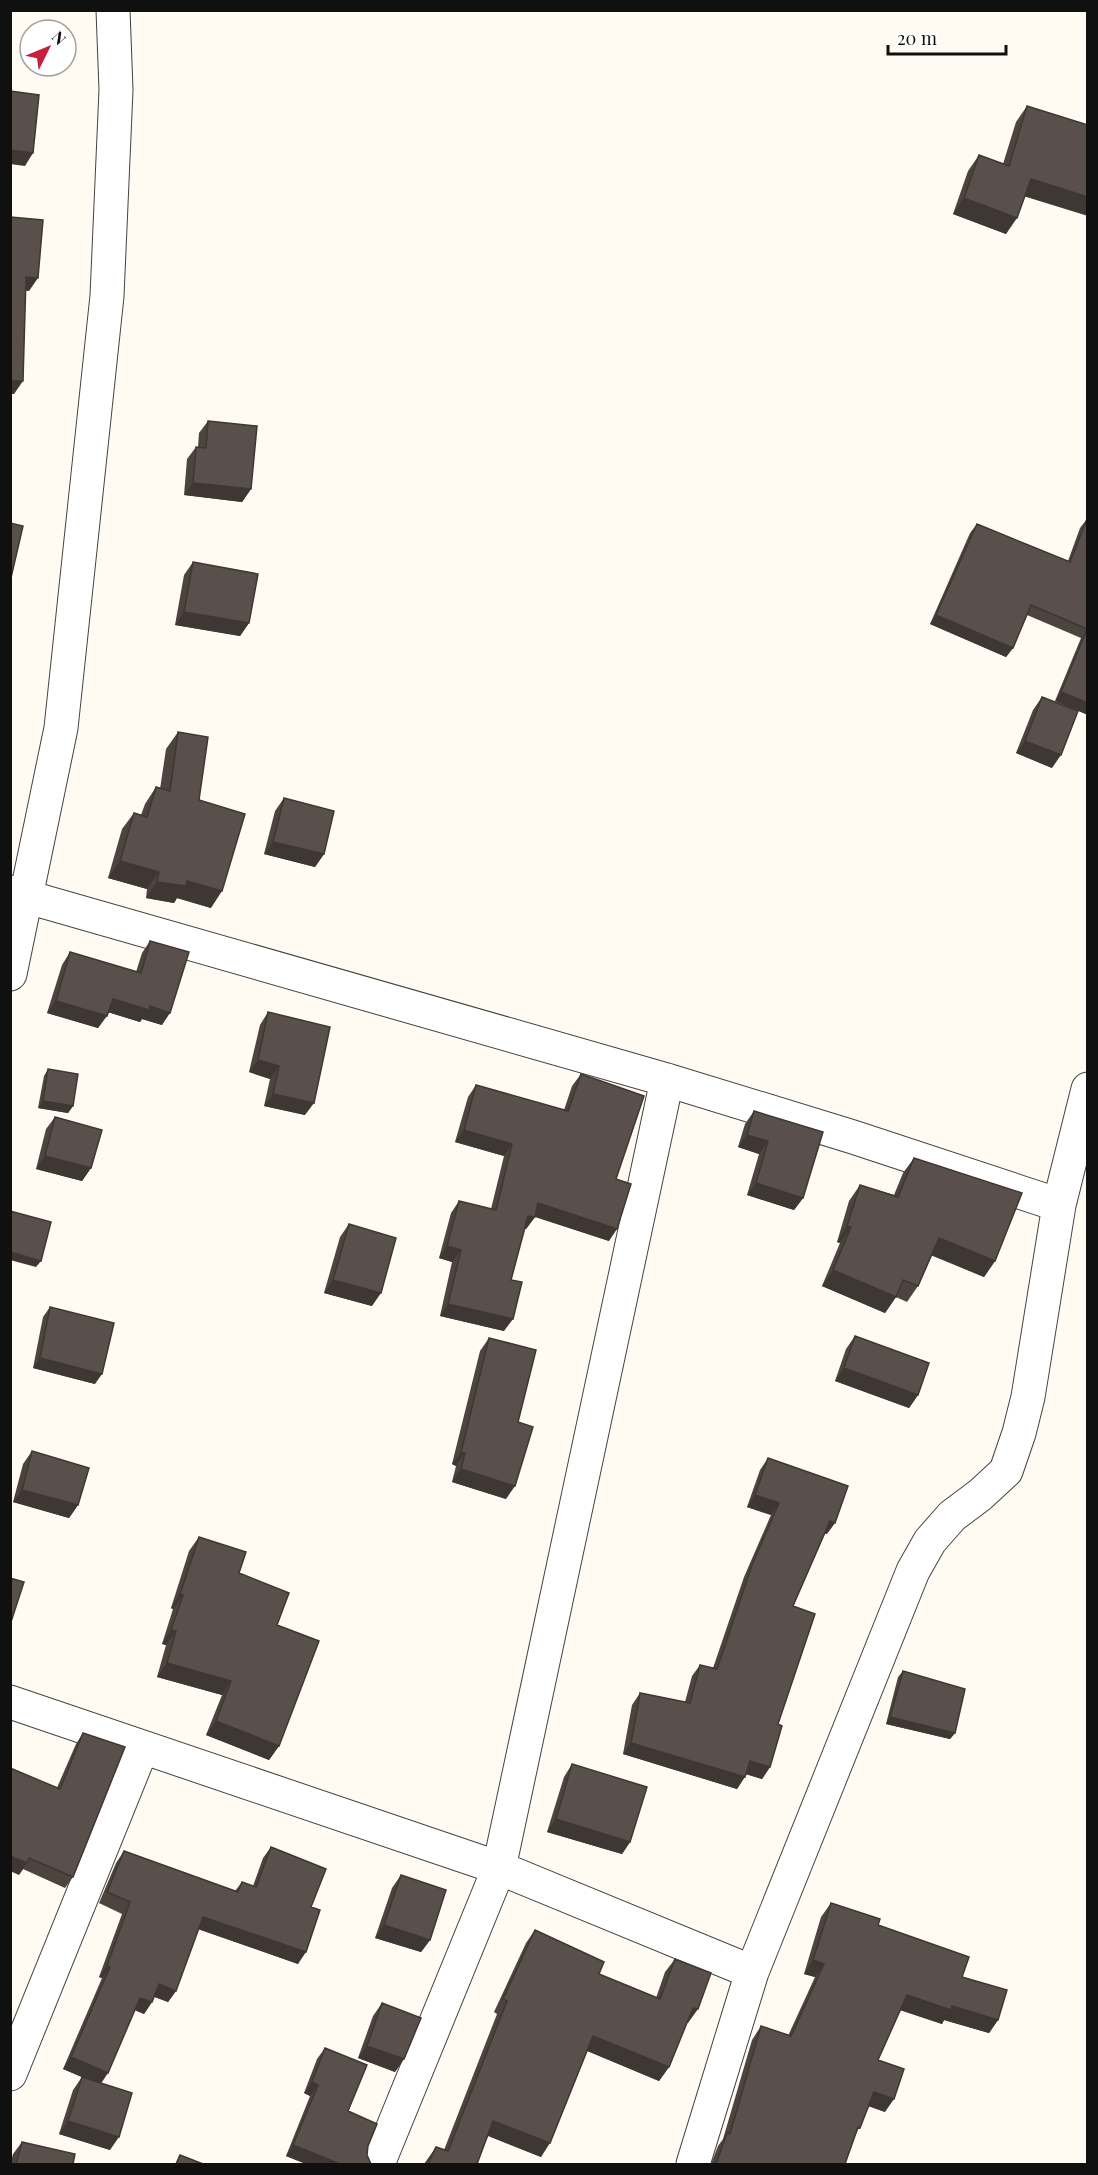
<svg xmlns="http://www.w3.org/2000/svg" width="1098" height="2175" viewBox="0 0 1098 2175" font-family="'Playfair Display',serif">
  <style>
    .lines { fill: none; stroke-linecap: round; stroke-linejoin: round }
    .minor-casing { stroke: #434343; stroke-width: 35 }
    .minor { stroke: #fff; stroke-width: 33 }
    .wall { fill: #4d4440 }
    .shaded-wall { fill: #3e3734 }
    .building { fill: #594f4b; stroke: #3e3734; stroke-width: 1.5 }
  </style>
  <rect width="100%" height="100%" fill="#fffbf2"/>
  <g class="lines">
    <g class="minor-casing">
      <path id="minor" d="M10 892 667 1080 853 1137 1059 1205
        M10 974 61 728 107 296 116 90 113 10
        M10 1702 499 1868 752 1972
        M10 2074 142 1748
        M378 2164 499 1868 667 1080
        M693 2164 752 1972 913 1571 930 1541 952 1516 980 1495 1006 1471 1019 1433 1028 1397 1059 1205 1088 1089"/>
    </g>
    <use href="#minor" class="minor"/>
  </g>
  <path class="wall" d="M1027 106 1025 196 1006 234 953 214 968 171 979 155 1003 164 1016 122Z
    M208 421 251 489 242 502 184 495 187 459 196 447H198L199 433Z
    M1087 519 1088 715 1055 701 1081 638 1027 615 1013 648 1006 657 930 624 970 533 977 524 1068 561 1080 528Z
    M193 562 249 623 240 636 175 625 184 575Z
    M1042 697 1052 768 1016 753 1033 710Z
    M178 732 199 800 211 908 177 898 174 903 146 898 147 889 108 878 122 829 134 813 141 815 145 804 156 787 160 789 166 749Z
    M284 798 324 854 315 867 264 854 275 811Z
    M150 941 162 1025 142 1019 140 1022 108 1012 98 1028 47 1013 62 965 70 952 136 972 142 953Z
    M268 1012 305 1115 264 1106 270 1079 249 1072 260 1025Z
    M48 1069 73 1106 68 1113 38 1108 44 1076Z
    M581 1074 616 1179 609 1241 535 1217 526 1229H524L511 1280 504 1331 440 1316 452 1262 439 1258 451 1213 459 1201 491 1209 504 1156 455 1142 468 1097 476 1085 564 1110 572 1086Z
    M754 1111 803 1198 794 1210 747 1195 759 1154 738 1147 745 1124Z
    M55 1117 91 1168 82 1181 36 1169 46 1129Z
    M914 1158 995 1261 984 1277 932 1255 918 1286 907 1302 896 1297 885 1313 822 1286 840 1243 837 1242 849 1201 860 1185 894 1195 903 1173Z
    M349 1224 372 1306 324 1293 340 1237Z
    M50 1307 95 1384 33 1368 43 1317Z
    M855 1336 918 1395 909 1408 835 1381 846 1349Z
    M489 1338 518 1422 506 1499 452 1482 456 1466 452 1464 480 1351Z
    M32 1451 78 1505 69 1518 13 1502 23 1464Z
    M768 1458 827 1534 825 1533 793 1606 778 1724 770 1767 762 1779 746 1774 737 1789 623 1754 632 1705 640 1693 685 1702 692 1676 700 1665 713 1668 744 1577 771 1515 747 1507 760 1470Z
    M199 1537 239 1573 277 1625 279 1746 269 1760 206 1735 222 1695 157 1677 166 1645 162 1644 173 1609 171 1608 189 1551Z
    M903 1671 955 1733 950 1739 886 1724 898 1677Z
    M83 1733 73 1877 65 1888 23 1869 19 1875 76 1744Z
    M572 1764 630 1842 622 1854 547 1832 564 1777Z
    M271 1847 311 1907 298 1964 198 1929 176 1991 168 2002 154 1997 152 2002 144 2014 135 2010 101 2083 110 2150 59 2134 73 2090 82 2077 85 2078 63 2069 102 1978 99 1977 122 1914 99 1903 116 1863 124 1851 235 1891 242 1882 253 1886 263 1858Z
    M401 1875 430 1940 421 1952 375 1938 392 1888Z
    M831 1903 878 1925 962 1977 998 2020 989 2033 944 2020 942 2024 900 2010 878 2060 885 2112 869 2106 856 2134 845 2164H711L718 2146 723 2139 752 2040 761 2026 788 2036 815 1977 804 1974 821 1917Z
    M535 1930 599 1974 656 1998 665 1972 675 1959 688 2023 687 2022 669 2067 659 2081 587 2051 541 2157 488 2136 477 2164H424L436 2147 444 2150 497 2014 494 2012 526 1943Z
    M382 2003 404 2059 395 2072 358 2058 373 2016Z
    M325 2048 348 2111 368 2146 367 2155 371 2164H306L286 2156 310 2096 304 2093 317 2059Z
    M22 2142 73 2164H10L13 2154Z"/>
  <path class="shaded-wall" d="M10 150 33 153 25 166 10 164Z
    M1031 179 1088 197V216L1020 195Z
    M964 198 1017 218 1006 234 953 214Z
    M26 277 38 278 29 291 17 290Z
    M10 381H23L14 394H10Z
    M193 483 251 489 242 502 184 495Z
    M184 612 249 623 240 636 175 625Z
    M936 615 1013 648 1006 657 930 624Z
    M1061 692 1088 703V715L1055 701Z
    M1025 741 1061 755 1052 768 1016 753Z
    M273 842 324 854 315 867 264 854Z
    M120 861 159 872 147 889 108 878Z
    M187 881 222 891 211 908 177 898 174 903 146 898 157 882Z
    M113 999 150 1006 170 1013 162 1025 142 1019 140 1022 104 1011Z
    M56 1001 107 1016 98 1028 47 1013Z
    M258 1060 279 1066 270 1079 249 1072Z
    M273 1094 314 1103 305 1115 264 1106Z
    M43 1101 73 1106 68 1113 38 1108Z
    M464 1130 512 1144 504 1156 455 1142Z
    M747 1135 768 1141 759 1154 738 1147Z
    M45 1156 91 1168 82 1181 36 1169Z
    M756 1183 803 1198 794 1210 747 1195Z
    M538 1203 617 1229 609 1241 530 1215Z
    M528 1216 535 1217 526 1229 519 1228Z
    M847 1226 851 1227 840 1243 837 1242Z
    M939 1238 995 1261 984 1277 928 1254Z
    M447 1246 461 1250 452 1262 439 1258Z
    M10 1252 41 1261 36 1267 10 1260Z
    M833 1270 896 1297 885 1313 822 1286Z
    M333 1280 381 1293 372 1306 324 1293Z
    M448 1304 513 1319 504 1331 440 1316Z
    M40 1358 102 1374 95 1384 33 1368Z
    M844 1368 918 1395 909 1408 835 1381Z
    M461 1452 465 1453 456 1466 452 1464Z
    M461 1469 515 1486 506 1499 452 1482Z
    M22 1490 78 1505 69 1518 13 1502Z
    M755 1495 779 1503 771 1515 747 1507Z
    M830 1521 835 1523 827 1534 822 1533Z
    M180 1594 183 1595 173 1609 171 1608Z
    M171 1630 176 1631 166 1645 162 1644Z
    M167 1663 231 1681 222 1695 157 1677Z
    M890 1717 955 1733 950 1739 886 1724Z
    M216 1721 279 1746 269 1760 206 1735Z
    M631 1743 745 1777 737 1789 623 1754Z
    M750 1761 770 1767 762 1779 742 1773Z
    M556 1819 630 1842 622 1854 547 1832Z
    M10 1856 27 1863 19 1875 10 1871Z
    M203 1917 306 1952 298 1964 195 1928Z
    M384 1925 430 1940 421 1952 375 1938Z
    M813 1960 824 1964 815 1977 804 1974Z
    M107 1966 110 1967 102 1978 99 1977Z
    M159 1984 176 1991 168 2002 151 1995Z
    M907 1995 952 2006 998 2020 989 2033 944 2020 942 2024 897 2009Z
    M140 1998 152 2002 144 2014 132 2009Z
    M693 2008 698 2009 688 2023 684 2021Z
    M593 2036 669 2067 659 2081 583 2049Z
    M367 2046 404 2059 395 2072 358 2058Z
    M71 2057 108 2073 100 2085 63 2069Z
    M312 2082 318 2085 310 2096 304 2093Z
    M874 2092 894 2099 885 2112 865 2105Z
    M68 2121 119 2137 110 2150 59 2134Z
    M493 2121 550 2143 541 2157 484 2134Z
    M293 2145 340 2164H306L286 2156Z"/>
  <path class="building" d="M10 91 39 95 33 153 10 150Z
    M1027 106 1088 125V197L1031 179 1017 218 964 198 979 155 1009 166Z
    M10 217 43 220 38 278 26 277 23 381H10Z
    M208 421 257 426 251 489 193 483 196 447 206 448Z
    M1087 519H1088V703L1061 692 1087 629 1031 605 1013 648 936 615 977 524 1070 562Z
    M10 523 23 526 10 582Z
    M193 562 258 574 249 623 184 612Z
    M1042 697 1078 711 1061 755 1025 741Z
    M178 732 208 737 199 800 245 814 222 891 187 881 186 886 157 882 159 872 120 861 134 813 147 817 156 787 170 791Z
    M284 798 334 811 324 854 273 842Z
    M150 941 189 952 170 1013 150 1006 149 1010 113 999 107 1016 56 1001 70 952 141 973Z
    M268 1012 330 1027 314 1103 273 1094 279 1066 258 1060Z
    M48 1069 78 1074 73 1106 43 1101Z
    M581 1074 644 1096 616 1179 631 1184 617 1229 538 1203 535 1217 528 1216 511 1280 522 1282 513 1319 448 1304 461 1250 447 1246 459 1201 496 1210 512 1144 464 1130 476 1085 568 1111Z
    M754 1111 823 1132 803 1198 756 1183 768 1141 747 1135Z
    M55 1117 102 1130 91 1168 45 1156Z
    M914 1158 1022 1193 995 1261 939 1238 918 1286 903 1280 896 1297 833 1270 851 1227 847 1226 860 1185 898 1197Z
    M10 1211 51 1222 41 1261 10 1252Z
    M349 1224 396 1238 381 1293 333 1280Z
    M50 1307 114 1323 102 1374 40 1358Z
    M855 1336 929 1363 918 1395 844 1368Z
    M489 1338 536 1350 518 1422 533 1427 515 1486 461 1469 465 1453 461 1452Z
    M32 1451 89 1468 78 1505 22 1490Z
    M768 1458 848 1486 835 1523 830 1521 793 1606 815 1614 778 1724 782 1726 770 1767 750 1761 745 1777 631 1743 640 1693 690 1703 700 1665 717 1669 752 1565 779 1503 755 1495Z
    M199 1537 246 1552 239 1573 289 1593 277 1625 319 1641 279 1746 216 1721 231 1681 167 1663 176 1631 171 1630 183 1595 180 1594Z
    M10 1578 24 1582 10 1625Z
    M903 1671 965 1689 955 1733 890 1717Z
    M83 1733 125 1747 73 1877 29 1858 27 1863 10 1856V1768L60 1789Z
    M572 1764 647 1787 630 1842 556 1819Z
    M271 1847 326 1869 311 1907 320 1910 306 1952 203 1917 176 1991 159 1984 152 2002 140 1998 108 2073 71 2057 110 1967 107 1966 130 1902 107 1892 124 1851 238 1892 242 1882 256 1887Z
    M401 1875 446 1890 430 1940 384 1925Z
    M831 1903 880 1919 878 1925 969 1957 962 1977 1007 1990 998 2020 952 2006 951 2010 907 1995 878 2060 904 2069 894 2099 874 2092 860 2128 858 2127 845 2164H716L727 2133 730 2134 761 2026 791 2036 824 1964 813 1960Z
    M535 1930 604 1962 599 1974 660 1999 675 1959 711 1973 698 2009 693 2008 669 2067 593 2036 550 2143 493 2121 477 2164H428L436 2147 448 2151 507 2001 503 1999Z
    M382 2003 421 2018 404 2059 367 2046Z
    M325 2048 367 2065 348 2111 377 2124 368 2146 367 2155 371 2164H340L293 2145 318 2085 312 2082Z
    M82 2077 132 2093 119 2137 68 2121Z
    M22 2142 75 2154 73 2164H16Z
    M180 2155 203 2164H176Z"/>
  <rect width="1098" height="2175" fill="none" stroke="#101010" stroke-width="24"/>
  <g transform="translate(48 48) rotate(47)"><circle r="28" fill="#ffffff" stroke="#9f9f9f" stroke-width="1.5"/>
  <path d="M0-4.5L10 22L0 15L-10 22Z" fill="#c81f3d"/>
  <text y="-9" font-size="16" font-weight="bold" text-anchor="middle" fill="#101010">N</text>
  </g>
  <path d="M888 45v9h118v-9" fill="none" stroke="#101010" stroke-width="3"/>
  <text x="897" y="45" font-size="18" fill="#101010" stroke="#ffffff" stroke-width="4.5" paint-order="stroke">20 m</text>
</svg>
